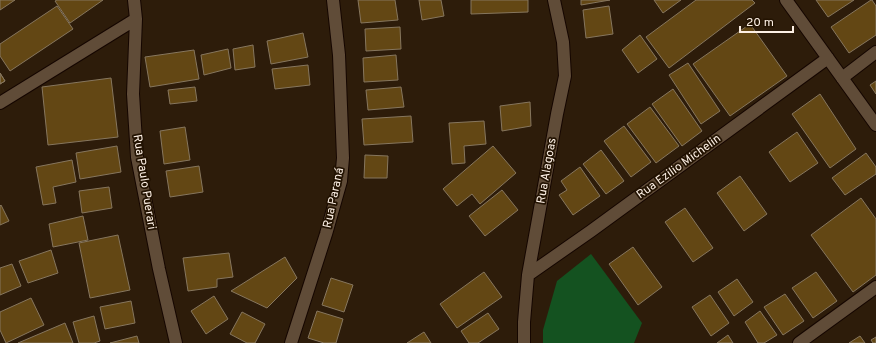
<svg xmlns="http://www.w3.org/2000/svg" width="876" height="343" viewBox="0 0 876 343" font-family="Overpass,sans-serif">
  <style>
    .forest { fill: #145220 }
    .building { fill: #634714; stroke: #86765e }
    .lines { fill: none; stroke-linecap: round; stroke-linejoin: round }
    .minor-casing { stroke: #150600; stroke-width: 14 }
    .minor { stroke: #604c38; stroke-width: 12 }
    .labels { text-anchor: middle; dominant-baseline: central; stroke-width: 3.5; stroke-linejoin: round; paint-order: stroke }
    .street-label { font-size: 12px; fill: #fdf0e5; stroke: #231302 }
  </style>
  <rect width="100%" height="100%" fill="#2d1c0a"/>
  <path class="forest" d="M591 254 642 323 634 343H543V330L557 281Z"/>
  <path class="building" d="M0 0H15L0 10Z
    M57 0H103L70 23 55 1Z
    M358 0H395L398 20 361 23Z
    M419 0H441L444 16 422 20Z
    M471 0H528V12L471 14Z
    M581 0H610L581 5Z
    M654 0H681L663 13Z
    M696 0H752L755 3 669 68 646 37Z
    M816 0H854L828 17Z
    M871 0H872L876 6V35L849 53 831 27Z
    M57 6 73 29 10 71 0 56V44Z
    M609 6 613 34 586 38 583 10Z
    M750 24 787 76 730 116 693 64Z
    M400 27 401 49 366 51 365 29Z
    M303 33 308 57 271 64 267 41Z
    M640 35 657 59 638 73 622 50Z
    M253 45 255 67 235 70 233 49Z
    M228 49 231 68 204 75 201 55Z
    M194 50 199 79 150 87 145 57Z
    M396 55 398 80 364 82 363 58Z
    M688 63 720 111 701 124 669 75Z
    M308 65 310 85 275 89 272 69Z
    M0 73 5 81 0 84Z
    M0 73 5 81 0 84Z
    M111 78 118 137 48 145 42 87Z
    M876 81V94L870 85Z
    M195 87 197 101 170 104 168 90Z
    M401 87 404 107 368 110 366 90Z
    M673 89 702 131 682 146 652 104Z
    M820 94 856 149 830 168 792 114Z
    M530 102 531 126 502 131 500 106Z
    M650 107 679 146 656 163 627 124Z
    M411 116 413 142 364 145 362 119Z
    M484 121 486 144 464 146 465 163 452 164 449 123Z
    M624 126 651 162 631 177 604 141Z
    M185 127 190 160 164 164 160 131Z
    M797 132 818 163 790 182 769 152Z
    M117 146 121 172 80 179 76 153Z
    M493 146 516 173 480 204 472 194 457 206 443 189Z
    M601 150 624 181 606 194 583 164Z
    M866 153 876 167V174L845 195 832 178Z
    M365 155 388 156 387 178H364Z
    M72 160 76 182 53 187 56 203 43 205 36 167Z
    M199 166 203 192 170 197 166 171Z
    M580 167 600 196 573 215 559 195 567 190 561 181Z
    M740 176 767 214 744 231 717 193Z
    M109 187 112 208 82 213 79 191Z
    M502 190 518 210 485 236 469 216Z
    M861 198 876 219V275L853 292 811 235Z
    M1 205 9 221 0 225V206Z
    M685 208 713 248 693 262 665 222Z
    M83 216 88 240 53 247 49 224Z
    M118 235 130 290 90 298 79 243Z
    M633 247 662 287 638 305 609 264Z
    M51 250 58 273 28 283 19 261Z
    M229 253 233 277 217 279V287L188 291 183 258Z
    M285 257 297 278 267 308 231 291Z
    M12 264 21 286 0 295V268Z
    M484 272 502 297 457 328 440 304Z
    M816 272 837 301 813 318 792 288Z
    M331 278 353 285 344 312 322 305Z
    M737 279 753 302 734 316 718 292Z
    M785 294 804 321 783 335 764 307Z
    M710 295 729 323 711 336 692 307Z
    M214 296 228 319 206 334 191 311Z
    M31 298 44 325 6 343 0 330V312Z
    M131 301 135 323 105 329 100 307Z
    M317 311 343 319 336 343H324L308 338Z
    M760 311 777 335 764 343H758L745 322Z
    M242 312 265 324 255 343H247L230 334Z
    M488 313 499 329 478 343H469L461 331Z
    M94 316 100 341 94 343H79L73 322Z
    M65 323 73 343H18Z
    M424 332 431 343H407Z
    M728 335 733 343H717Z
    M137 336 139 343H110Z
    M860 336 865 343H849Z
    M876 337V343H873L871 340Z"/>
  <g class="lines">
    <g class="minor-casing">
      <path id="minor" d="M134 0 136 19 133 94 137 157 159 269 176 343
        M786 0 876 125
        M842 78 876 52
        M0 103 136 19
        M528 275 591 231 828 58
        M291 343 326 234 341 181 343 158 339 55 333 0
        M524 343V322L528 275 557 114 565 76 563 42 554 0
        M799 343 876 287"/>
    </g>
    <use href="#minor" class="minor"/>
  </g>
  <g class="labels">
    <g class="street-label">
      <text transform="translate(679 167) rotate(-36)">Rua Ezilio Michelin</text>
      <text transform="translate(547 171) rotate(-80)">Rua Alagoas</text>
      <text transform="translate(144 182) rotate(81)">Rua Paulo Puerari</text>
      <text transform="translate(334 198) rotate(-78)">Rua Paraná</text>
    </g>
  </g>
  <path d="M740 26v6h53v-6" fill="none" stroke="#fdf0e5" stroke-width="2"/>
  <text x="746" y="26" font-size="12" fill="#fdf0e5" stroke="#231302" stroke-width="3" paint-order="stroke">20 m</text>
</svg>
